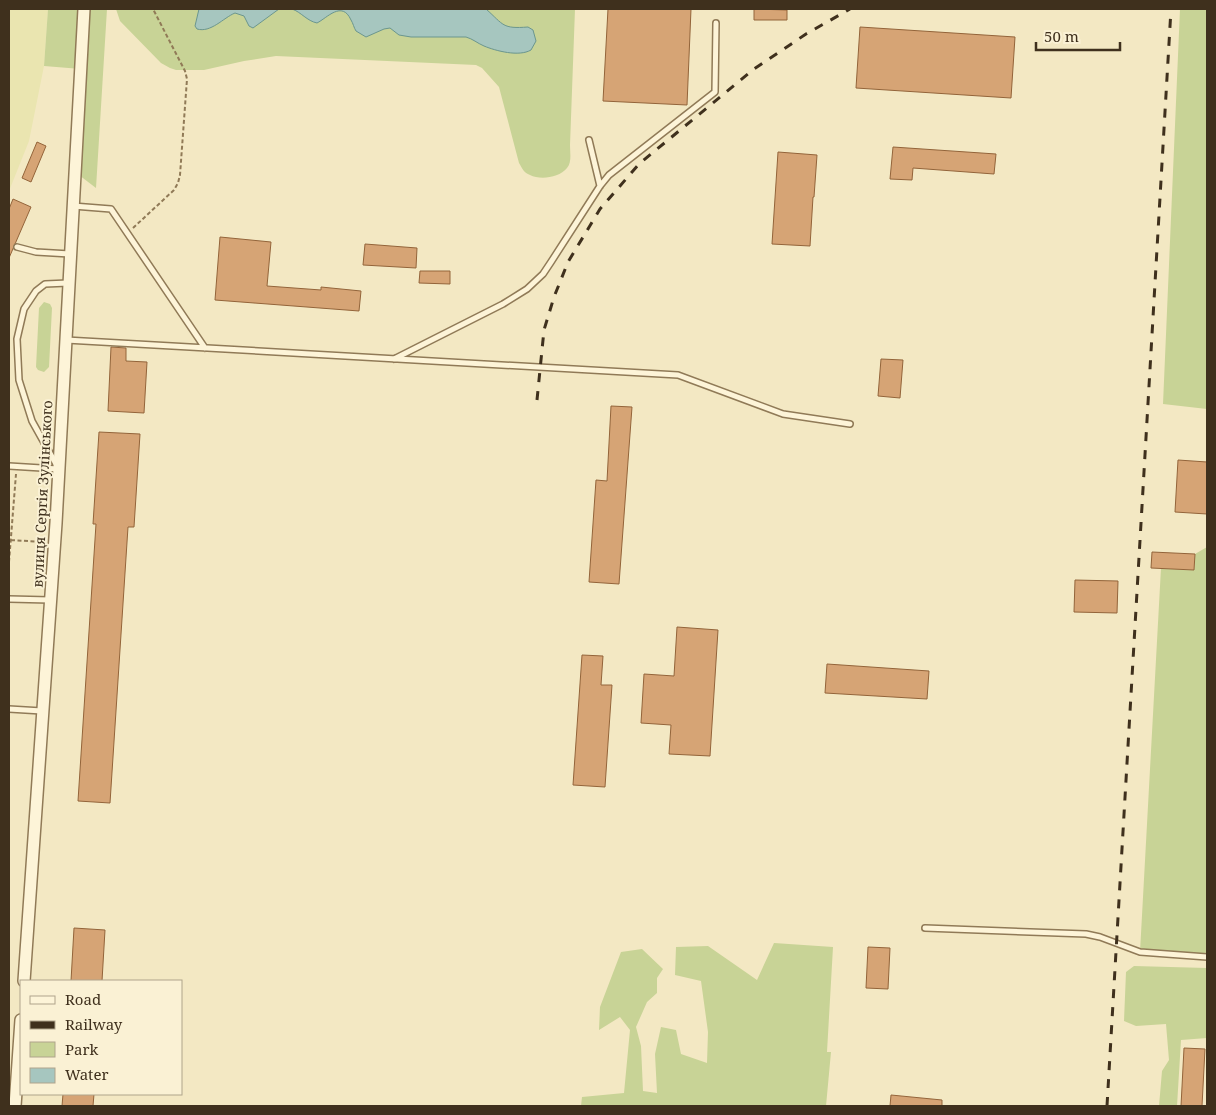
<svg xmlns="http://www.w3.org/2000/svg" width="1216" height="1115" viewBox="0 0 1216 1115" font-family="'Noto Serif',serif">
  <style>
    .farmland { fill: #eae5b0 }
    .green { fill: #c8d396 }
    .water { fill: #a6c6bf; stroke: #6b968e }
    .building { fill: #d6a475; stroke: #93643a }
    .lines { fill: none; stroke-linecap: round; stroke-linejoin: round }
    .service-casing { stroke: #907a57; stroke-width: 8 }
    .tertiary-casing { stroke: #907a57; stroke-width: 14 }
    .path { stroke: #907a57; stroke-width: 2; stroke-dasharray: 4 2.5; stroke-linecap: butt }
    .service { stroke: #fdf4d8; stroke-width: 5 }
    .tertiary { stroke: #fdf4d8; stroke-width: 11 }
    .rail { stroke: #3f301d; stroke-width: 3; stroke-dasharray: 9 9; stroke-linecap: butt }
    .labels { text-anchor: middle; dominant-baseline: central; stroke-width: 4; stroke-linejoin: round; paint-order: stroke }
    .street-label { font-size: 14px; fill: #3f301d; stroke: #faf1d4 }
  </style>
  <rect width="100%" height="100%" fill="#f3e8c3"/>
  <path class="farmland" d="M9 9H48L44 66 29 141 9 191Z"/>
  <path class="green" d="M48 9H107L96 188 75 172 81 69 44 66Z
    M116 9H575L570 145C570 153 572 162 567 168 559 178 540 180 530 175 524 173 522 168 519 163L499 87 482 68 476 65 276 56 244 61 204 70H176L170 68 161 63 120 21Z
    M1180 9H1207V409L1163 404Z
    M44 302 50 304 52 308 49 367 44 372 38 370 36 367 39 308Z
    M1207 547V957L1140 952 1161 568 1194 570 1195 554Z
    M774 943 833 947 827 1052H831L826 1106H581L582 1097 624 1093 630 1030 620 1017 599 1030 600 1007 621 952 642 949 663 969 657 978V993L647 1002 636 1027 641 1046 643 1091 657 1093 655 1054 661 1027 676 1030 681 1054 707 1063 708 1032 701 981 675 975 676 947 708 946 757 980Z
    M1134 966 1207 968V1038L1181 1040 1177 1106H1159L1162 1071 1169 1060 1166 1024 1136 1026 1124 1021 1126 972Z"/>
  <path class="water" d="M199 9H282H279L253 28 249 26 244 16 235 13C223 18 211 33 197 29L195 26Z
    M292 9H486C504 25 502 29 528 27L533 30 536 41 531 50C519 57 496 51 484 46 477 43 473 39 466 37H411L399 35 390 28 384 29 366 37 356 31C354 28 353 23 351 20 342 0 327 18 317 23 307 21 301 12 292 9Z"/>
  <path class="building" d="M608 9H691L687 105 603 101Z
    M754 9 787 10V20H754Z
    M860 27 1015 37 1011 98 856 88Z
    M37 142 46 146 31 182 22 178Z
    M893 147 996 154 994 174 913 168 912 180 890 179Z
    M778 152 817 155 814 197H813L810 246 772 244Z
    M13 199 31 207 9 258V209Z
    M220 237 271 242 267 286 321 290V287L361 291 359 311 215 300Z
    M365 244 417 248 416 268 363 265Z
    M420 271H450V284L419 283Z
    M111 347 126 348V361L147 362 144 413 108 411Z
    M881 359 903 360 900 398 878 396Z
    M611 406 632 407 619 584 589 582 596 480 607 481Z
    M99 432 140 434 134 527H128L110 803 78 801 96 524H93Z
    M1178 460 1207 462V514L1175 512Z
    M1152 552 1195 554 1194 570 1151 568Z
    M1075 580 1118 581 1117 613 1074 612Z
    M677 627 718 630 710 756 669 754 671 725 641 723 644 674 674 676Z
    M582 655 603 656 601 685H612L605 787 573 785Z
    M827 664 929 671 927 699 825 693Z
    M74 928 105 930 102 981H71Z
    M868 947 890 948 888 989 866 988Z
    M1184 1048 1205 1049 1202 1106H1181Z
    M63 1094H94L93 1106H62Z
    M891 1095 942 1100V1106H890Z"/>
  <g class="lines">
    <g class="service-casing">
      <path id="service" d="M589 140 600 186
        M73 206 111 209 205 348
        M17 247 36 252 70 254
        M66 340 678 375 783 414 850 424
        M394 359 503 304 527 289 543 274 551 262 600 186 609 175 715 92 716 23
        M56 464 32 421 19 380 17 339 24 309 36 291 45 284 68 283
        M9 466 58 469
        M9 599 50 600
        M9 709 42 711
        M925 928 1086 934 1100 937 1140 952 1207 957"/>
    </g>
    <g class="tertiary-casing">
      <path id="tertiary" d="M24 981 56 523 84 9
        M15 1106 21 1020"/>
    </g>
    <path class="path" d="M133 228 174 190 178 183 180 175 187 79 185 71 153 9
      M11 540 43 542
      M9 562 16 474"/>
    <use href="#service" class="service"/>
    <use href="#tertiary" class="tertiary"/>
    <path class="rail" d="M537 400 544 330 554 297 568 262 600 209 639 164 754 69 806 34 850 9
      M1107 1106 1171 9"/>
  </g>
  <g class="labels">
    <g class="street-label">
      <text transform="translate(42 494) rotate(-87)">вулиця Сергія Зулінського</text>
    </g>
  </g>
  <rect width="1216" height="1115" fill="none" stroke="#3f301d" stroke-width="20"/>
  <rect x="20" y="980" width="162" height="115" fill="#faf1d4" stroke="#afa48b"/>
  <rect x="30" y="996" width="25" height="8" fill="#fdf4d8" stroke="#afa48b"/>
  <text x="65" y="1005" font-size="15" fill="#3f301d">Road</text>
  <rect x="30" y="1021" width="25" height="8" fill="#3f301d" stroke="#afa48b"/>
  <text x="65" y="1030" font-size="15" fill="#3f301d">Railway</text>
  <rect x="30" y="1042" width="25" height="15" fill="#c8d396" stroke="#afa48b"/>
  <text x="65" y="1055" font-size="15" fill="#3f301d">Park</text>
  <rect x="30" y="1068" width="25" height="15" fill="#a6c6bf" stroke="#afa48b"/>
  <text x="65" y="1080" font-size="15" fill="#3f301d">Water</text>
  <path d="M1036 42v8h84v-8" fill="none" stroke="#3f301d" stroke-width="2.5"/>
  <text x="1044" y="42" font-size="15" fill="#3f301d" stroke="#faf1d4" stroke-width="4" paint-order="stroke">50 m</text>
</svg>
